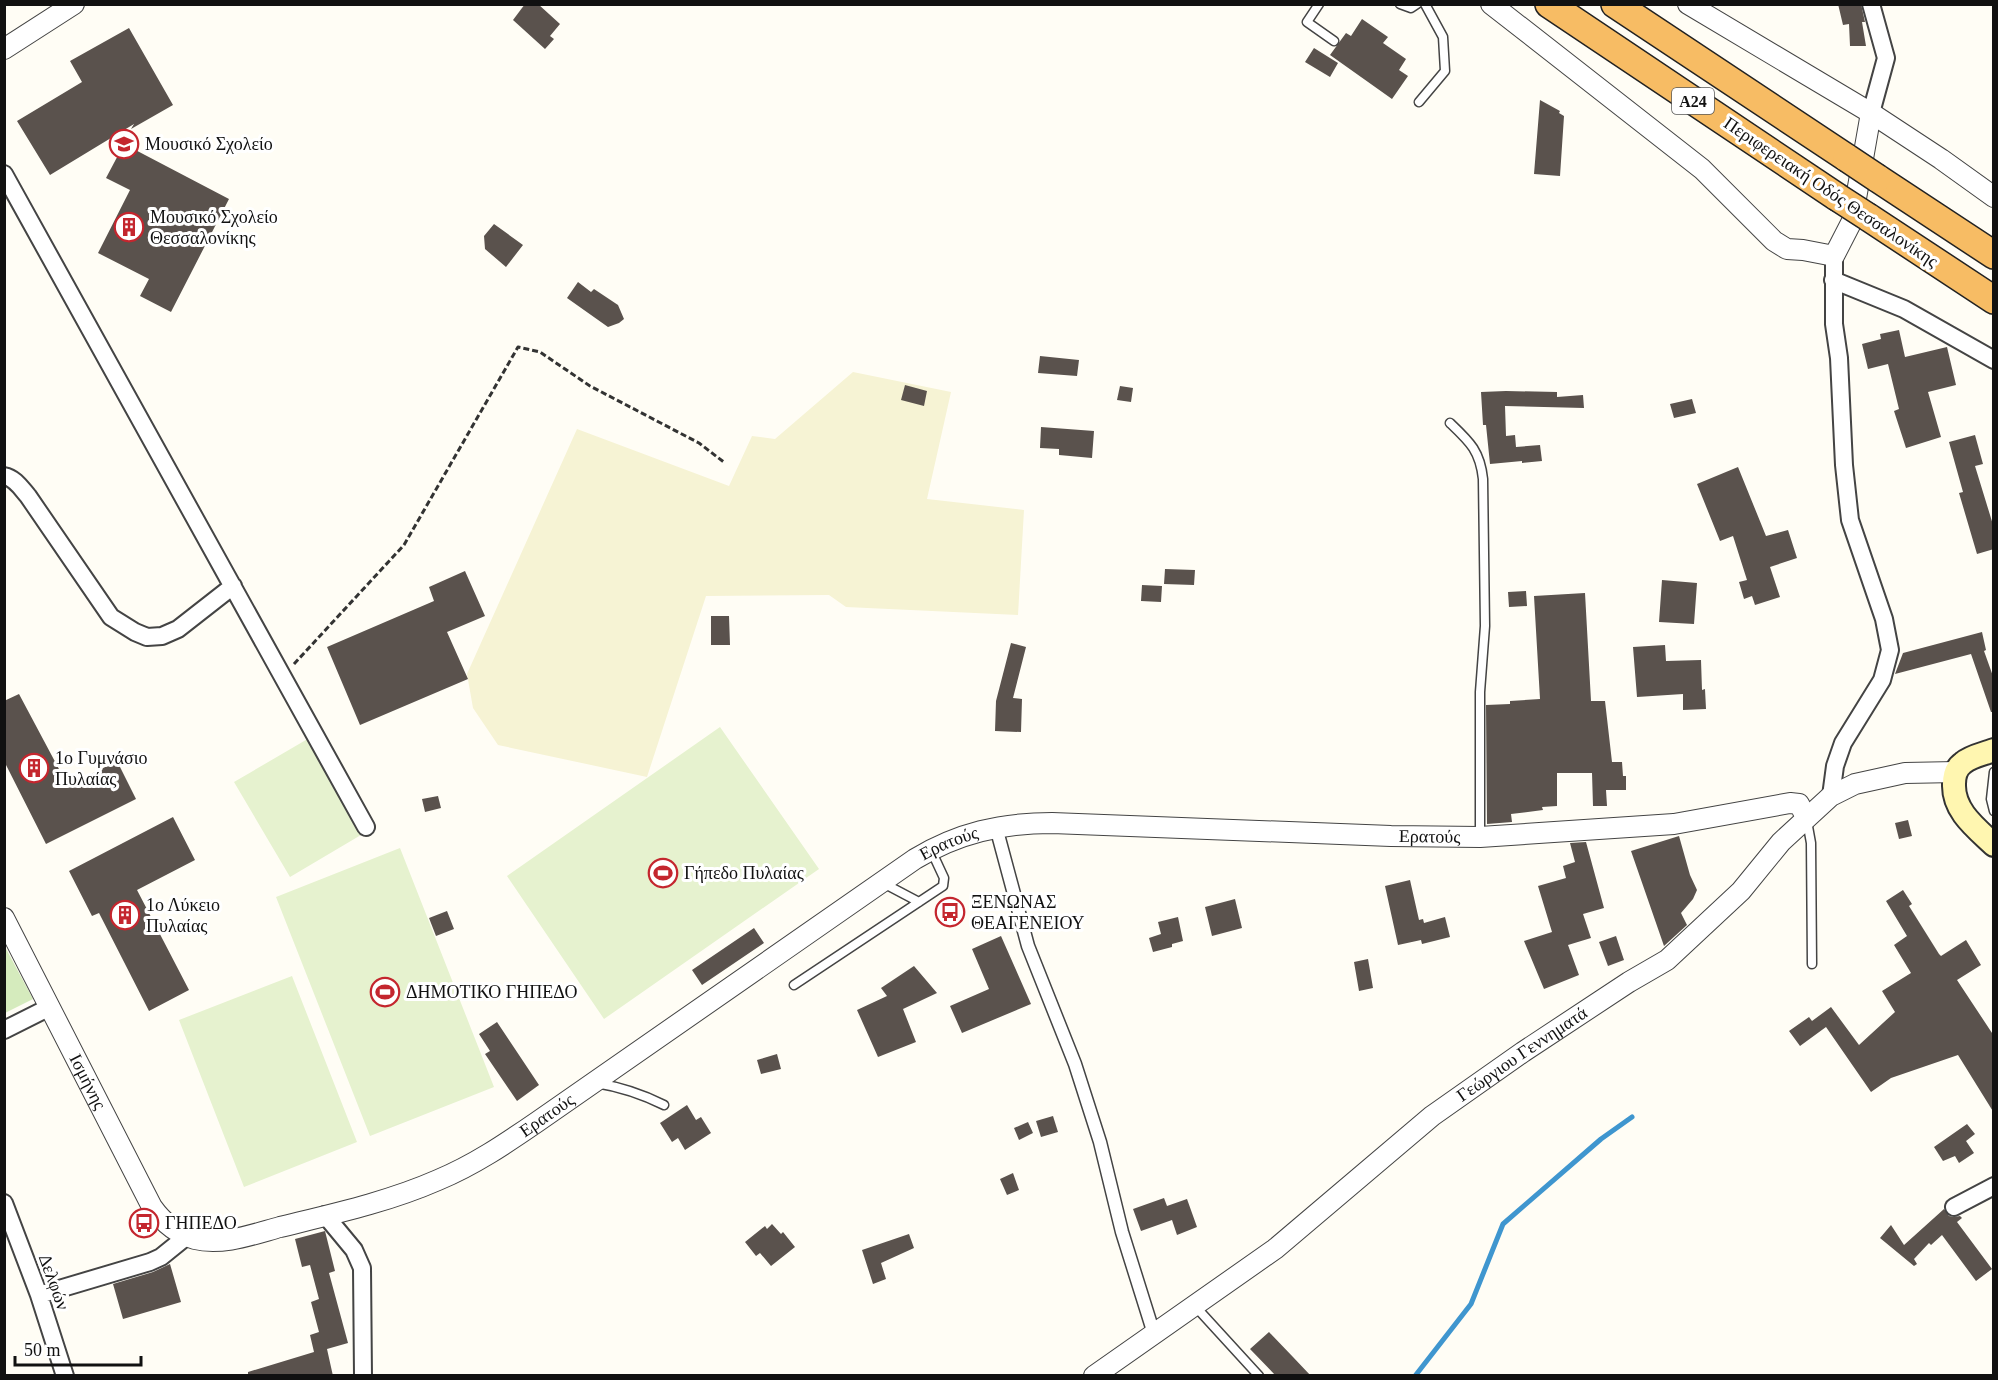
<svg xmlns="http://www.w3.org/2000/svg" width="1998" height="1380" viewBox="0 0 1998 1380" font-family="'Times New Roman',serif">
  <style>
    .farmland { fill: #f6f3d4 }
    .green { fill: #d5ebbd }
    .pitch { fill: #e6f2cf }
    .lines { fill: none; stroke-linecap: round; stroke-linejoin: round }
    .stream { stroke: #3f96cf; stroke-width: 5 }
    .building { fill: #5a524d }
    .service-casing { stroke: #444; stroke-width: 11 }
    .pedestrian-casing { stroke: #444; stroke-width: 15 }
    .minor-casing { stroke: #444; stroke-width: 20 }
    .tertiary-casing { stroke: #444; stroke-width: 22 }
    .secondary-casing { stroke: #333; stroke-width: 26 }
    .trunk-casing { stroke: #222; stroke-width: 30 }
    .path { stroke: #333; stroke-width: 3; stroke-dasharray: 6 3; stroke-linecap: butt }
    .service { stroke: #fff; stroke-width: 8 }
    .pedestrian { stroke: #fff; stroke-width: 12 }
    .minor { stroke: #fff; stroke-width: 16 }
    .tertiary { stroke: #fff; stroke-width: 20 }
    .secondary { stroke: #fff6b0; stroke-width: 22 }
    .trunk { stroke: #f7bc64; stroke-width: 27 }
    .trunk-bridge-casing { stroke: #222; stroke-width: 30; stroke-linecap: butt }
    .trunk-bridge { stroke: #f7bc64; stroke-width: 27 }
    .labels { text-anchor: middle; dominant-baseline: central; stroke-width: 6; stroke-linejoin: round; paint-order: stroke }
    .shield { fill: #fff; stroke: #585858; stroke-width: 1.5 }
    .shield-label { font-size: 16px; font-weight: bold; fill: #111 }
    .poi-label { font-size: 18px; fill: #111; stroke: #fff; text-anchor: start }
    .street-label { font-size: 18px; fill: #111; stroke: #fff }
  </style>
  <rect width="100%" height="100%" fill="#fffdf5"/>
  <path class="farmland" d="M853 372 951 392 927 499 1024 510 1018 615 846 607 829 595 706 596 647 777 498 745 473 708 467 674 577 429 729 486 752 436 775 439Z"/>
  <path class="green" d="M4 945 33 999 5 1013H4Z"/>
  <path class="pitch" d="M720 727 819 869 604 1019 507 876Z
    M311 737 366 832 290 877 234 782Z
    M400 848 494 1087 370 1136 276 897Z
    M292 976 357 1142 244 1187 179 1020Z"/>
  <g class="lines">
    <path class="stream" d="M1415 1376 1471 1304 1503 1224 1601 1139 1632 1117"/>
  </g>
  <path class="building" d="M525 4H538L560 24 550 36 554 39 545 49 513 20Z
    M1838 4H1861L1865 22H1862L1866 46H1850L1849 24 1843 25Z
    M1362 19 1388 37 1383 43 1406 59 1399 70 1408 76 1392 99 1330 55 1346 33 1351 36Z
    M129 28 173 105 131 129 134 124 50 175 17 121 82 82 70 61Z
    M1314 48 1338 63 1330 77 1305 62Z
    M1540 100 1560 111 1559 113 1564 116 1560 176 1534 174Z
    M124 144 229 199 171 312 140 296 149 279 98 253 130 190 106 178Z
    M494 224 523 245 506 267 485 249 484 236Z
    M578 282 591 292 594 289 618 305 624 319 619 323 608 327 567 298Z
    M1899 330 1905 357 1947 347 1956 385 1928 392 1941 437 1906 448 1894 411 1899 409 1888 364 1868 369 1862 344 1881 339 1880 334Z
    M1040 356 1079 360 1077 376 1038 373Z
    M905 385 927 391 924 406 901 400Z
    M1120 386 1133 388 1131 402 1117 400Z
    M1506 391 1557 392V397L1583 395 1584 408 1505 406 1506 436 1515 435 1516 447 1540 445 1542 461 1522 463V461L1490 464 1486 425H1483L1481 392Z
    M1692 399 1696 413 1674 418 1670 404Z
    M1041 427 1094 431 1092 458 1059 455V449L1040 448Z
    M1975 435 1983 464 1975 466 1994 528V549L1977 554 1959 493 1963 492 1949 442Z
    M1738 467 1766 536 1788 530 1797 558 1770 567 1780 597 1755 605 1752 596 1744 599 1739 582 1747 580 1733 536 1720 541 1697 484Z
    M1165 569 1195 570 1194 585 1164 584Z
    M465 571 485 616 447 632 468 679 360 725 327 647 434 601 429 587Z
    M1662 580 1697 583 1694 624 1659 622Z
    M1142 585 1162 586 1161 602 1141 601Z
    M1526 591 1527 606 1509 607 1508 592Z
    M1585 593 1591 701H1605L1612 762H1622L1623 776H1626V790H1606L1607 806H1593L1592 773H1557V806L1542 807 1543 810 1511 814 1512 822 1487 824 1486 705 1510 704V701L1540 699 1534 596Z
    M711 616H729L730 645H711Z
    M1982 632 1986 650 1984 651 1994 679V712H1991L1971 654 1895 674 1903 653Z
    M1011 643 1026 647 1013 698 1022 699 1021 732 995 731 996 701Z
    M1665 645 1666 661 1701 660 1702 690 1705 689 1706 709 1683 710V694L1637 697 1633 647Z
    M19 694 68 786 117 761 136 799 46 844 4 761V701Z
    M438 796 441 808 425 812 422 799Z
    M173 817 195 860 137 890 189 990 149 1011 99 913 92 916 69 871Z
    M1908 820 1912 836 1899 839 1895 823Z
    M1679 836 1690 875 1697 890 1693 899 1681 913 1687 925 1664 946 1631 851Z
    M1586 842 1604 908 1583 914 1591 938 1568 945 1579 975 1544 989 1524 941 1552 932 1538 886 1566 878 1563 866 1575 862 1570 843Z
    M1410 880 1419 920 1423 919 1424 923 1445 917 1450 937 1422 944 1421 940 1398 945 1385 886Z
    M1903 890 1912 904 1909 906 1939 954 1941 956 1966 940 1981 965 1957 980 1994 1036V1113L1958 1055 1891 1078 1871 1092 1826 1027 1800 1046 1789 1031 1809 1017 1812 1021 1831 1007 1859 1045 1895 1012 1882 991 1911 973 1894 945 1907 936 1886 901Z
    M1235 899 1242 928 1212 936 1205 907Z
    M447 911 454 929 436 936 429 918Z
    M1178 917 1183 941 1172 944V947L1153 952 1149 938 1161 934 1158 922Z
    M754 928 764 943 702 985 692 970Z
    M1001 936 1031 1004 962 1033 950 1006 989 989 972 949Z
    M1616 936 1624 960 1608 966 1599 942Z
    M1368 959 1373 988 1359 991 1354 962Z
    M914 966 937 993 903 1009 916 1042 878 1057 857 1010 887 996 881 988Z
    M497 1022 539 1085 517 1101 485 1054 490 1051 479 1034Z
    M777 1054 781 1069 761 1074 757 1060Z
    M687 1105 696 1120 701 1117 711 1133 685 1150 678 1138 672 1142 660 1123Z
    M1053 1116 1058 1132 1041 1137 1036 1121Z
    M1028 1122 1033 1133 1019 1140 1014 1128Z
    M1967 1124 1975 1134 1966 1141 1974 1153 1959 1163 1955 1156 1943 1161 1934 1147Z
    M1013 1173 1019 1190 1007 1195 1000 1179Z
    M1164 1198 1167 1206 1187 1199 1197 1227 1177 1235 1172 1220 1141 1231 1133 1209Z
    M1944 1209 1949 1216 1954 1217 1960 1216 1962 1218 1957 1222 1992 1269 1976 1281 1942 1235 1931 1245 1929 1243 1914 1259 1917 1264 1914 1266 1880 1238 1891 1225 1904 1245Z
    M772 1224 781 1234 783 1232 795 1247 771 1266 760 1253 756 1256 745 1242 765 1226 767 1229Z
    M325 1231 335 1271 329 1273 348 1343 327 1349 333 1376H248V1372L314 1352 310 1335 319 1332 311 1302 319 1299 310 1265 302 1267 295 1239Z
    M909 1234 914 1248 881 1263 886 1279 873 1284 862 1250Z
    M170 1264 181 1302 123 1319 113 1284 153 1272Z
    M1269 1332 1293 1357 1311 1376H1276L1250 1349Z"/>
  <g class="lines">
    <g class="service-casing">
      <path id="service" d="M1319 4 1307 22 1334 41
        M1400 4 1411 8 1417 4
        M1419 102 1445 71 1443 37 1425 4
        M1450 423C1470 442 1480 451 1483 479L1485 626 1480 692V836
        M1994 772 1991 799 1994 811
        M1807 821 1811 843 1812 964
        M883 883 919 902
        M794 985 943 886 944 878 931 850
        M596 1083C621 1087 642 1094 664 1105
        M1195 1306 1259 1376"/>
    </g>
    <g class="pedestrian-casing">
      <path id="pedestrian" d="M996 827 1028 946 1075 1064 1100 1142 1122 1232 1154 1334"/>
    </g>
    <g class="minor-casing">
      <path id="minor" d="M1871 4 1886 58 1871 113
        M4 174 366 827
        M1833 280 1904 309 1994 360
        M4 476C15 478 21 488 28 496L111 617 135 632 147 637 162 636 178 629 233 586
        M1831 796 1835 766 1843 743 1882 680 1890 650 1884 619 1850 520 1844 465 1839 358 1834 324V256
        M4 1030 50 1007
        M4 1203 39 1295 65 1376
        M1954 1207 1994 1186
        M325 1215 354 1250 362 1268 363 1376
        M39 1295 150 1262 161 1257 187 1236"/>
    </g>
    <g class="tertiary-casing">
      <g id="tertiary">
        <path d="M1491 4 1702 169 1774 241 1787 249 1803 250 1834 256 1852 221 1871 113"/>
        <path d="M1688 4 1871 113 1941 159 1994 197"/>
        <path d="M4 49 74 4"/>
        <path id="s1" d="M4 918 152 1207C162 1221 177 1234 195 1239 222 1246 254 1234 280 1227 333 1214 388 1202 438 1180 474 1165 505 1144 537 1122L915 859C958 833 1001 823 1052 823L1391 836 1480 837 1674 824 1790 803 1799 804 1806 817"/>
        <path id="s2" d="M1094 1376 1275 1249 1432 1116 1523 1052 1629 982 1667 960 1741 891 1781 842 1831 796 1855 784 1905 773 1956 772"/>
      </g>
    </g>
    <g class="secondary-casing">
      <path id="secondary" d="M1994 750C1984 754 1971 756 1963 763 1956 768 1954 775 1954 784 1953 811 1976 828 1994 845"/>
    </g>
    <g class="trunk-casing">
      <path id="trunk" d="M1549 4 1837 197
        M1615 4 1847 158
        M1877 178 1994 255
        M1868 217 1994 300"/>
    </g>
    <path class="path" d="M294 664 404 545 518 347 540 352 590 386 699 443 725 463"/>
    <use href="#service" class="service"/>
    <use href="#pedestrian" class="pedestrian"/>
    <use href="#minor" class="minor"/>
    <use href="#tertiary" class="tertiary"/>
    <use href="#secondary" class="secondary"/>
    <use href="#trunk" class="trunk"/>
    <g class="trunk-bridge-casing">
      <path id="trunk-bridge" d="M1847 158 1877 178
        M1837 197 1868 217"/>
    </g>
    <use href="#trunk-bridge" class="trunk-bridge"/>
  </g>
  <defs>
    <g id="school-ring" transform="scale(1.5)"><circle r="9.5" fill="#fff" stroke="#c4262e" stroke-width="1.5"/><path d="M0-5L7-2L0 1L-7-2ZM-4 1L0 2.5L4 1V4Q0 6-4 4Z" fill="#c4262e"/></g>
    <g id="building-ring" transform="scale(1.5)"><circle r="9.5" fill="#fff" stroke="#c4262e" stroke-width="1.5"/><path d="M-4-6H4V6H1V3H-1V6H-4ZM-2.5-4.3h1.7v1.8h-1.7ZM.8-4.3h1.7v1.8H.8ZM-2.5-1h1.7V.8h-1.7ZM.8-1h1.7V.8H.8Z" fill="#c4262e"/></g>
    <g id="stadium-ring" transform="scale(1.5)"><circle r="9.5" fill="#fff" stroke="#c4262e" stroke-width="1.5"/><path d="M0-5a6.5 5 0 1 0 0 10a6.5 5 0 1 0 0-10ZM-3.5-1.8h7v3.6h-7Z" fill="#c4262e"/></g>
    <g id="bus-ring" transform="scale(1.5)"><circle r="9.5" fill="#fff" stroke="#c4262e" stroke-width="1.5"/><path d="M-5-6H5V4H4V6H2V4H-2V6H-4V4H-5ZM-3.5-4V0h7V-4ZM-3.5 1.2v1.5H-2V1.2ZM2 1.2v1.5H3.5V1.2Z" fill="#c4262e"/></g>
  </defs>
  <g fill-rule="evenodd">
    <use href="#school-ring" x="124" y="144"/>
    <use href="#building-ring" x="129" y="227"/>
    <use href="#building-ring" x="34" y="768"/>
    <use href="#stadium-ring" x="663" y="873"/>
    <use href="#bus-ring" x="950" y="912"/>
    <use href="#building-ring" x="125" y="915"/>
    <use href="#stadium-ring" x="385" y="992"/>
    <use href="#bus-ring" x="144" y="1223"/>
  </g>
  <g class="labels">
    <rect class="shield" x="1672" y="88" width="42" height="26" rx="4.5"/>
    <g class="shield-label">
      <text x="1693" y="101">Α24</text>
    </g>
    <g class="poi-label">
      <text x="145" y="144">Μουσικό Σχολείο</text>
      <text x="150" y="217">Μουσικό Σχολείο<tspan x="150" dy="21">Θεσσαλονίκης</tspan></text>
      <text x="55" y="758">1ο Γυμνάσιο<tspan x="55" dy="21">Πυλαίας</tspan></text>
      <text x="684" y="873">Γήπεδο Πυλαίας</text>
      <text x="971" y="902">ΞΕΝΩΝΑΣ<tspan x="971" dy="21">ΘΕΑΓΕΝΕΙΟΥ</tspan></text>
      <text x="146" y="905">1ο Λύκειο<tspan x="146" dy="21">Πυλαίας</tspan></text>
      <text x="406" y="992">ΔΗΜΟΤΙΚΟ ΓΗΠΕΔΟ</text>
      <text x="165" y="1223">ΓΗΠΕΔΟ</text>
    </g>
    <g class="street-label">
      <text transform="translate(1831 192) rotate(34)">Περιφερειακή Οδός Θεσσαλονίκης</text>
      <text stroke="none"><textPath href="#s1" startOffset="1728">Ερατούς</textPath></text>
      <text stroke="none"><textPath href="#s1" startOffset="1244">Ερατούς</textPath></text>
      <text stroke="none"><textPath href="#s2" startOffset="536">Γεώργιου Γεννηματά</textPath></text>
      <text stroke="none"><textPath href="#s1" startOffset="184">Ισμήνης</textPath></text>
      <text stroke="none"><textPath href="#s1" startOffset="758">Ερατούς</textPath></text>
      <text transform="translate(54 1282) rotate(70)">Δελφών</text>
    </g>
  </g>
  <rect width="1998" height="1380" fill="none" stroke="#111111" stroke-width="12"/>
  <path d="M15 1356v9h126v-9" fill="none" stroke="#111111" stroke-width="3"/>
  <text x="24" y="1356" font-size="18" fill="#111111" stroke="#ffffff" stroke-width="4.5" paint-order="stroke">50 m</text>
</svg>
